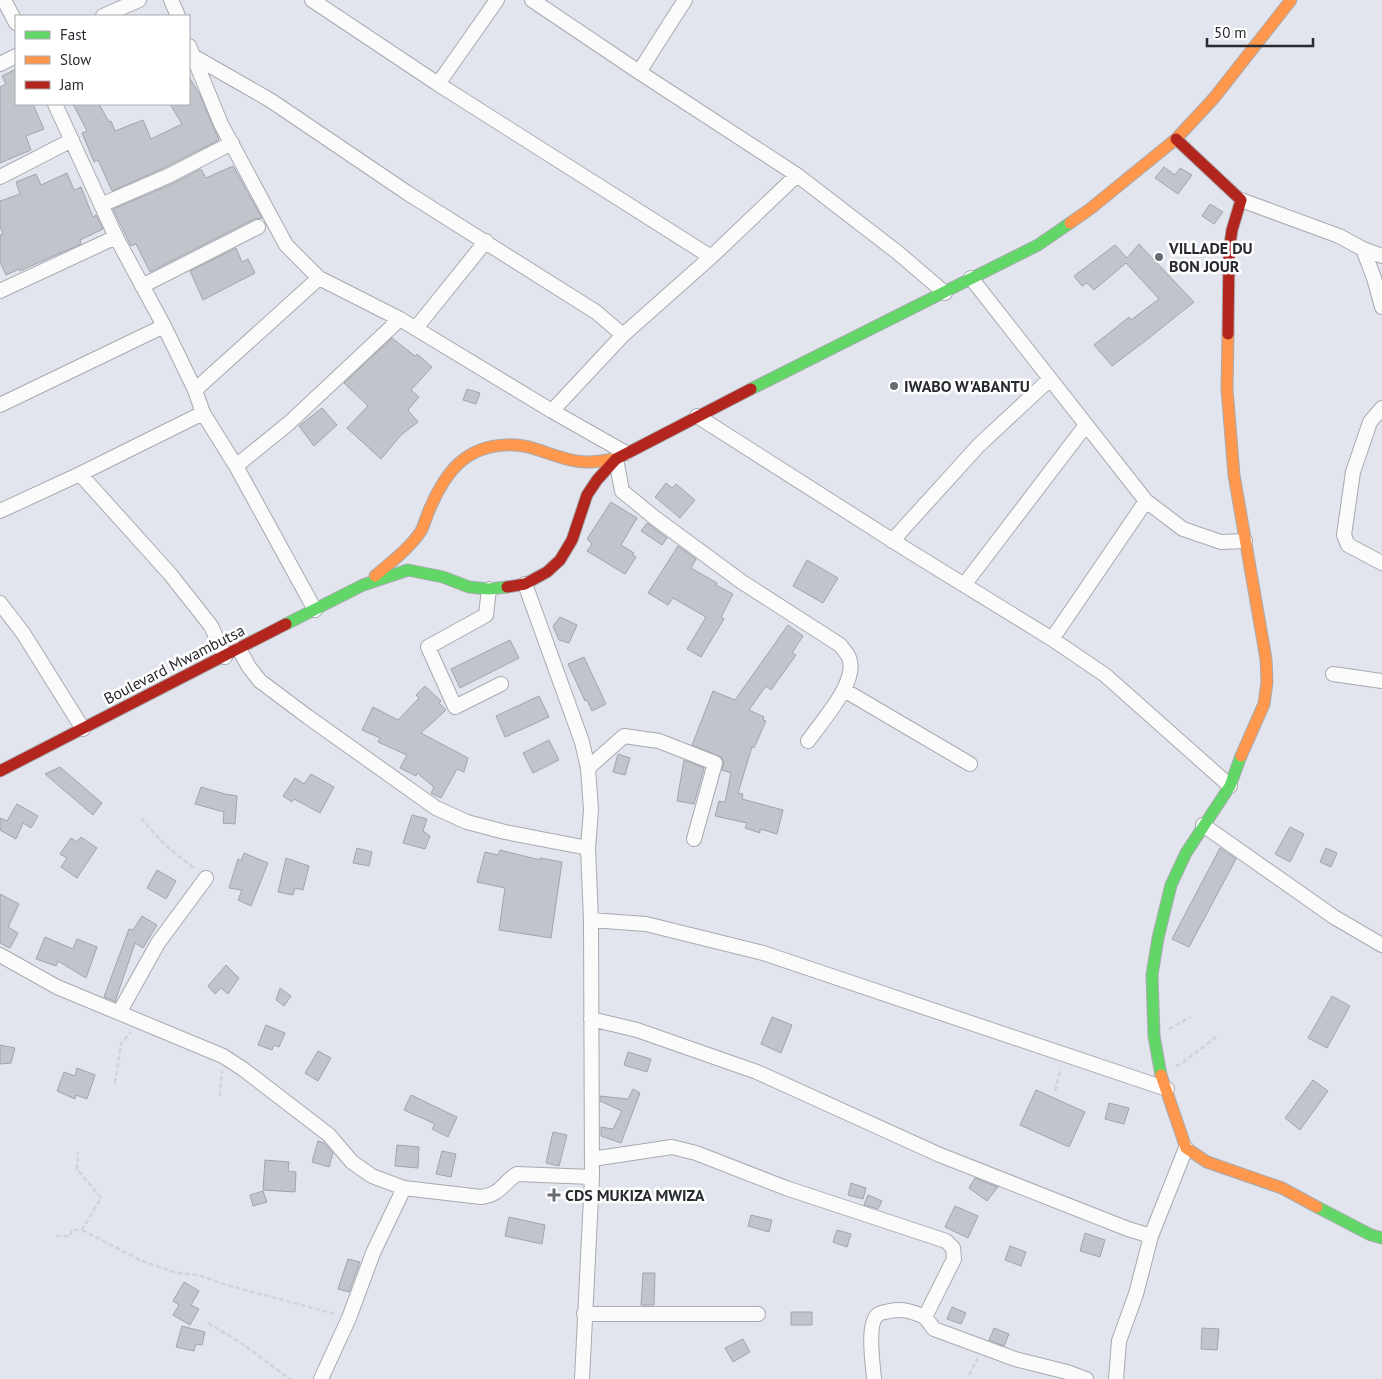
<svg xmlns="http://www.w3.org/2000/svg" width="1382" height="1379" viewBox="0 0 1382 1379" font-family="'PT Sans',sans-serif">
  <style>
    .building { fill: #c1c5cb; stroke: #a1a5ab }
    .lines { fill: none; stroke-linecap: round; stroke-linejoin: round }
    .street-casing { stroke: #a8aab0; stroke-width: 16 }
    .fast-casing { stroke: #a8aab0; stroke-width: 13 }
    .slow-casing { stroke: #a8aab0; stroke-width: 13 }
    .jam-casing { stroke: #a8aab0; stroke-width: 13 }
    .path { stroke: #d2d3d5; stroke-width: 2.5; stroke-dasharray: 5 2.5; stroke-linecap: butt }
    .street { stroke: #fbfbfc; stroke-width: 14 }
    .fast { stroke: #63d668; stroke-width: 11 }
    .slow { stroke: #ff974d; stroke-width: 11 }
    .jam { stroke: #b3261e; stroke-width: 11 }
    .poi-dot { fill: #686b72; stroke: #fff; stroke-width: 2 }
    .labels { text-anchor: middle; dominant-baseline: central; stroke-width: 5; stroke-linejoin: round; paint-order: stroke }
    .poi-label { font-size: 16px; font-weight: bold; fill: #272a2f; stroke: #fff; text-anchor: start }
    .street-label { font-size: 16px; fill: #272a2f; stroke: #fff }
  </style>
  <rect width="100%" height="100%" fill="#e2e5ed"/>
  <path class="building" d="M16 69V104H33L44 129 26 136 31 150 0 163V87L6 84 2 76Z
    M189 77 200 95 219 140 164 168 112 191 98 160 94 162 82 133 87 131 73 104H99L109 122 111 121 115 131 143 120 151 139 182 124 170 104H189Z
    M233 166 262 218 254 219 150 272 136 244 131 246 113 209 172 184 201 169 206 178Z
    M1164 167 1175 175 1180 168 1192 175 1178 194 1155 178Z
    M67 173 74 190 81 187 93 217 96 215 103 229 80 240 81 244 20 271 19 269 6 275 0 262V235L3 234 0 226V201L20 194 16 182 36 174 41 185Z
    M1210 204 1223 212 1214 224 1202 216Z
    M1139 244 1194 302 1149 338 1112 366 1094 345 1129 317 1131 320 1159 299 1126 263 1094 290 1087 283 1082 286 1074 276 1115 245 1127 258Z
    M236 248 242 262 248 259 255 273 203 300 190 271Z
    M392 338 415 356 417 354 432 367 411 390 419 397 408 410 418 422 401 435 381 459 347 428 368 406 344 383Z
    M467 389 480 393 476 404 463 400Z
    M322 408 337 425 314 446 299 426Z
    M666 483 672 488 676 484 695 500 680 518 655 497Z
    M611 502 637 518 621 545 634 553 632 555 636 557 625 574 587 551 592 544 587 539Z
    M647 523 667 538 662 545 641 531Z
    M678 546 696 559 691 568 717 583 716 585 733 594 721 617 724 619 701 657 687 649 706 617 673 598 668 605 648 593Z
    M807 560 838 578 823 603 793 586Z
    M560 617 577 625 569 643 559 640 553 626Z
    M788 625 803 636 792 653 796 655 771 690 766 686 749 710 764 717 763 720 766 721 754 748 752 747 738 793 743 794 742 799 783 810 777 834 760 829V833L745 828 747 823 715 816 719 801 725 802 731 773 722 770 724 762 721 757 692 745 713 691 735 700Z
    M510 640 519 658 460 688 451 669Z
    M584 657 606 704 592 711 587 700 585 701 568 664Z
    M425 686 441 701 439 703 446 710 421 733 468 758 464 772 457 769 441 798 431 793 434 787 417 773 416 776 400 768 407 755 378 742 380 738 362 730 373 707 398 720 419 698 416 695Z
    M539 696 549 717 505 737 496 716Z
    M549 740 559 760 533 773 523 753Z
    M618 754 630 758 625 775 613 772Z
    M684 760 704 768 694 804 677 801Z
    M60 767 102 803 93 815 45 774Z
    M311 774 334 787 320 813 294 799 292 802 283 796 295 778 304 784Z
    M201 787 225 794 237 796 235 824 223 823 224 812 195 804Z
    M17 804 38 816 31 828 23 823 16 839 0 830V818L7 821Z
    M412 815 427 819 423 831 430 836 425 849 403 843Z
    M1290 827 1304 834 1290 862 1275 854Z
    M81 837 97 848 77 878 61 867 67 858 60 854 71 838 77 842Z
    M357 848 372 852 369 866 353 863Z
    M1220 848 1236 859 1189 947 1172 939Z
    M1326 848 1337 853 1331 867 1320 862Z
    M500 850 540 860V858L562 862 551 938 499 930 505 888 477 882 485 852 498 855Z
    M244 853 268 863 251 906 238 900 242 890 229 888 238 859 241 861Z
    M286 858 309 866 303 890 295 888 293 895 278 892Z
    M157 870 176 881 166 899 147 888Z
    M0 894 19 904 8 927 18 933 10 948 0 943Z
    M142 916 157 925 143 948 135 943 115 1002 114 1001 104 997 129 929 133 930Z
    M45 937 73 949 77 939 97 947 86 978 58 961 56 966 36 959Z
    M226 965 239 978 228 994 221 988 215 994 208 986Z
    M280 988 291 996 284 1006 276 1000Z
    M1332 996 1350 1006 1327 1048 1308 1038Z
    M772 1017 792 1025 781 1053 761 1044Z
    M266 1025 285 1033 279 1047 274 1045 272 1050 258 1045Z
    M0 1045 15 1048 11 1063 0 1064Z
    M318 1051 331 1058 318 1081 305 1073Z
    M628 1052 651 1059 647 1072 624 1065Z
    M77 1068 95 1075 87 1099 76 1095 75 1099 57 1091 64 1072 75 1076Z
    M1313 1080 1328 1091 1300 1130 1285 1118Z
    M633 1089 640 1093 621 1143 601 1136V1127L613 1129 622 1111 600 1101V1096L628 1099Z
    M1036 1090 1085 1112 1069 1147 1020 1125Z
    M411 1095 457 1117 448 1137 432 1129 435 1124 404 1110Z
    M1109 1103 1129 1108 1124 1124 1105 1119Z
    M553 1132 567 1135 559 1166 546 1163Z
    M318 1141 324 1143 333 1153 329 1167 312 1162Z
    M397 1145 419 1147 418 1168 395 1166Z
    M442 1151 456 1154 451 1177 436 1174Z
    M265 1160 289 1162 288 1171 296 1172 295 1192 263 1190Z
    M975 1178 998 1187 987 1201 969 1188Z
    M851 1183 866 1188 863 1199 848 1195Z
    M263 1191 267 1202 253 1206 250 1195Z
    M868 1195 882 1201 878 1209 864 1205Z
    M955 1206 978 1216 968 1238 945 1227Z
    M751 1215 772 1220 769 1232 748 1226Z
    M509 1217 545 1225 542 1244 505 1236Z
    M837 1230 851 1234 847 1247 833 1242Z
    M1085 1233 1105 1240 1100 1257 1080 1251Z
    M1010 1246 1026 1252 1021 1266 1005 1260Z
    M348 1259 360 1262 349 1292 338 1289Z
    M643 1273H655L654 1305H641Z
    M184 1282 199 1291 191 1305 199 1309 190 1325 173 1315 179 1305 173 1301Z
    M952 1307 966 1313 961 1324 947 1319Z
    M791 1312H812V1325H791Z
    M182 1326 205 1332 202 1345 196 1344 194 1351 176 1347Z
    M994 1328 1009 1334 1004 1346 989 1340Z
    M1202 1328 1219 1329 1217 1350 1201 1349Z
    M743 1339 750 1352 733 1362 725 1348Z"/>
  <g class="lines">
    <g class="street-casing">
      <path id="street" d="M4 0 16 23
        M171 0 178 16
        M312 0 438 84 711 257
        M532 0 639 72 797 175 897 252 945 293
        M103 16 139 0
        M189 46 221 124 286 245 319 278 400 319 552 411 626 453
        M193 56 270 100 409 194 596 312 623 335
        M0 64 16 56
        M639 72 685 0
        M438 84 497 0
        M55 104 116 237 164 326 195 390 203 413 236 466 315 610
        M0 177 72 140
        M1241 200 1339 236 1363 249 1382 256
        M101 205 168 176 232 143
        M1363 249 1374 278 1382 307
        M971 278 1146 501 1183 529 1221 542 1245 541
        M142 286 258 227
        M0 291 116 237
        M416 328 486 241
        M195 390 319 278
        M0 405 164 326
        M1382 408 1370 422 1353 472 1344 535 1348 545 1382 563
        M552 411 623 335 711 257 797 175
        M697 416 909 551 1052 639 1105 675 1230 786
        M616 459 622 491 655 518 742 582 840 645C843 649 848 654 849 658 859 681 821 722 808 741
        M236 466 289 423 400 319
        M80 474 170 574 211 626 225 657
        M0 511 80 474 203 413
        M892 541 979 445 1050 379
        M525 584 582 742 588 768 591 810 588 848 591 920 592 1177 582 1379
        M964 585 1086 425
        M489 589 486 615 428 647 455 707 501 684
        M0 603 23 633 83 729
        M1052 639 1146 501
        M239 649 249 667 260 681 308 717 436 808 467 822 505 832 588 848
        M1333 674 1382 681
        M844 690 970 764
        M588 768 624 736 659 741 715 763 694 839
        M1203 825 1334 917 1382 945
        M591 920 646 924 763 953 1167 1089
        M0 955 57 987 223 1056 243 1069 329 1135 352 1162 372 1176 404 1188 481 1197C502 1194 501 1184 517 1174L592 1177
        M119 1013 158 943 206 878
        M591 1019 637 1030 757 1072 940 1155 1128 1229 1151 1236 1186 1148
        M592 1159 672 1147 696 1153 786 1188 946 1241 953 1248 954 1259 925 1317 934 1329 1015 1359 1067 1372 1086 1379
        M584 1314H758
        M321 1379 349 1318 373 1253 404 1188
        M874 1379C873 1365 866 1321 879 1314 881 1312 887 1312 890 1311 903 1308 913 1312 925 1317
        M1116 1379 1119 1341 1136 1294 1151 1236"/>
    </g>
    <g class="fast-casing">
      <path id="fast" d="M751 389 1038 245 1070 223
        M286 624 363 585 408 570 443 577 469 587 489 589 507 587
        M1161 1075 1154 1036 1152 975 1158 938 1171 885 1186 853 1230 786 1241 756
        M1317 1207 1371 1235 1382 1238"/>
    </g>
    <g class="slow-casing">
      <path id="slow" d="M1070 223 1090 209 1176 139 1214 98 1291 0
        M1228 334 1227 389 1234 475 1266 659 1267 682 1264 704 1241 756
        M375 576C391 562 409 549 421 531 425 523 427 514 431 506 446 472 465 447 505 445 530 443 547 455 571 460 586 464 601 461 616 459
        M1161 1075 1186 1148 1207 1162 1282 1188 1317 1207"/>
    </g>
    <g class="jam-casing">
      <path id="jam" d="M1176 139 1241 200 1232 230 1229 251 1228 334
        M507 587 525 584 547 572 560 560 572 540 587 495 597 480 616 459 751 389
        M0 771 286 624"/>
    </g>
    <path class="path" d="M141 818 165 845 195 869
      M1169 1029 1191 1017
      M1176 1066 1181 1064 1216 1037
      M115 1083 121 1044 131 1032
      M1055 1091 1061 1068
      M220 1096 222 1070
      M82 1230 140 1260 177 1273 198 1275 223 1284 335 1314
      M56 1236H70L72 1230H82L101 1198 77 1169 78 1152
      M208 1323 244 1345 290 1379
      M969 1375 978 1358"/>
    <use href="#street" class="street"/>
    <use href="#fast" class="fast"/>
    <use href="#slow" class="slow"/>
    <use href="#jam" class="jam"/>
  </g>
  <g class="poi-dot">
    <circle cx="1159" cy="257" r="5"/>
    <circle cx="894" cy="386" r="5"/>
    <path d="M551.5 1187.5h5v5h5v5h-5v5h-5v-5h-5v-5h5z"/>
  </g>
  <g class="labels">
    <g class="poi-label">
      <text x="1169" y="248">VILLADE DU<tspan x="1169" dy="18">BON JOUR</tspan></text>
      <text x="904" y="386">IWABO W'ABANTU</text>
      <text x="565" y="1195">CDS MUKIZA MWIZA</text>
    </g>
    <g class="street-label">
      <text transform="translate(174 664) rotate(-27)">Boulevard Mwambutsa</text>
    </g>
  </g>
  <rect x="15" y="15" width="175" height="90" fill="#ffffff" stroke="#a9aaac"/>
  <rect x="25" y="31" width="25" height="8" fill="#63d668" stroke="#a9aaac"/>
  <text x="60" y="40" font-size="15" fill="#272a2f">Fast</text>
  <rect x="25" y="56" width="25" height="8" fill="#ff974d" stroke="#a9aaac"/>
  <text x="60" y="65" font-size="15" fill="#272a2f">Slow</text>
  <rect x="25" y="81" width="25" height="8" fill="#b3261e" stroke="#a9aaac"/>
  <text x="60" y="90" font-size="15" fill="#272a2f">Jam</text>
  <path d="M1207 38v8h106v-8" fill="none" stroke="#272a2f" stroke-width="2.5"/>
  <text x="1214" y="38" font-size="15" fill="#272a2f" stroke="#ffffff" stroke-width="4" paint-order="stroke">50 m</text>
</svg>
